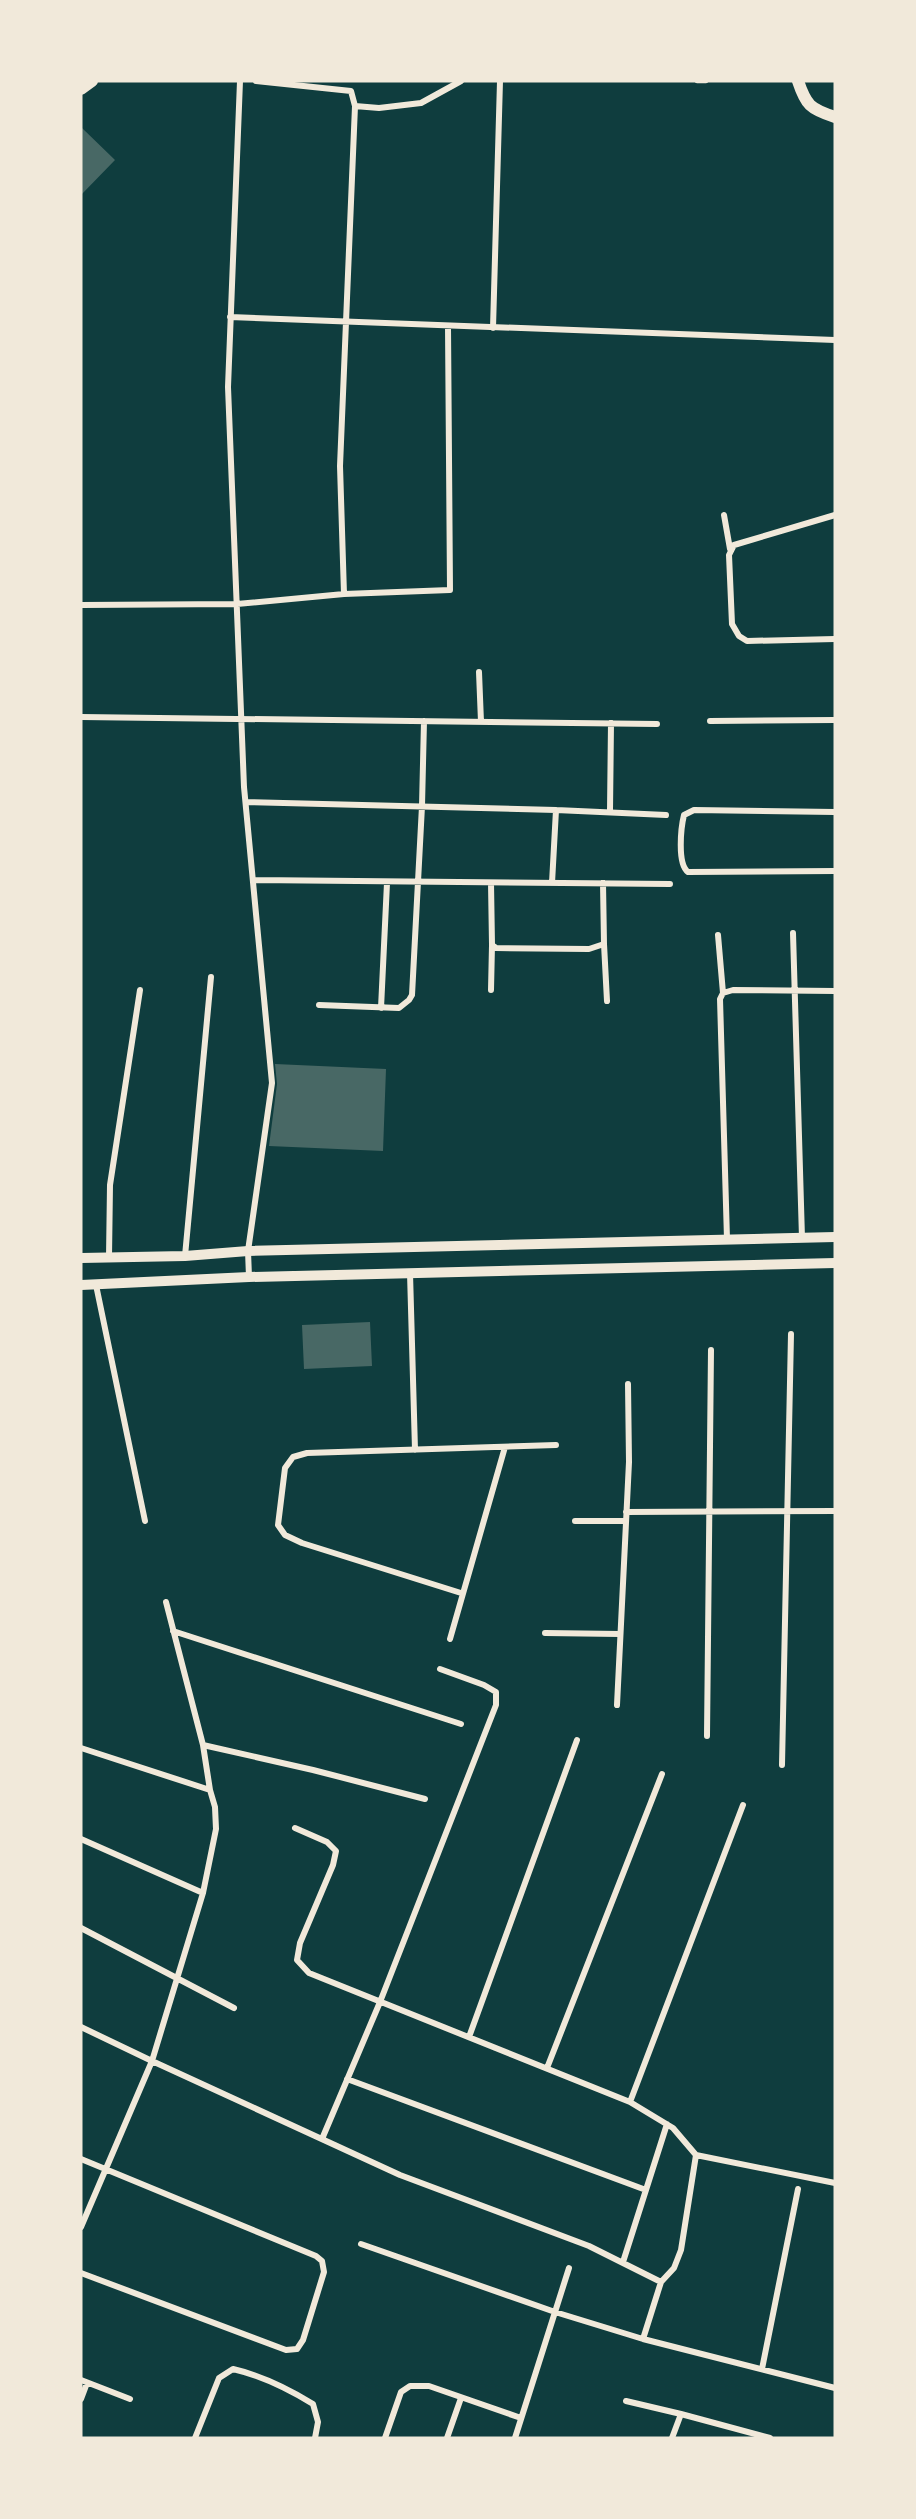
<svg xmlns="http://www.w3.org/2000/svg" width="916" height="2519" viewBox="0 0 916 2519" font-family="'PT Sans Narrow',sans-serif">
  <style>
    .building { fill: #486865 }
    .lines { fill: none; stroke-linecap: round; stroke-linejoin: round }
    .service { stroke: #f1e9da; stroke-width: 4.5 }
    .minor { stroke: #f1e9da; stroke-width: 6 }
    .tertiary { stroke: #f1e9da; stroke-width: 10 }
    .secondary { stroke: #f1e9da; stroke-width: 12 }
  </style>
  <rect width="100%" height="100%" fill="#0f3d3e"/>
  <path class="building" d="M81 127 115 160 81 195Z
    M275 1064 386 1069 383 1151 269 1146 277 1084Z
    M370 1322 372 1366 304 1369 302 1325Z"/>
  <g class="lines">
    <path class="service" d="M697 81H706"/>
    <path class="minor" d="M240 81 228 387 244 787 272 1083 248 1251 249 1277
      M256 81 351 91 355 106 340 466 344 594
      M355 106 379 108 421 103 461 81
      M230 317 835 340
      M493 328 500 81
      M724 515 730 549
      M835 515 734 545 729 555 732 624 739 636 747 641 835 639
      M81 605 237 604 344 594 450 590 448 326
      M479 672 481 722
      M81 717 657 724
      M710 721 835 720
      M246 802 556 810 666 815
      M610 811 611 723
      M835 812 694 810 684 815C681 827 677 864 688 872L835 871
      M253 880 670 884
      M491 883 492 945 496 948 589 949 604 944 603 883
      M552 883 556 810
      M793 933 802 1238
      M718 935 723 993
      M604 944 607 1001
      M491 990 492 945
      M319 1005 399 1008 409 1000 412 995 422 806 424 721
      M381 1008 387 883
      M727 1239 720 999 723 993 733 990 835 991
      M185 1256 211 977
      M109 1257 110 1185 140 990
      M410 1273 415 1450
      M96 1285 145 1521
      M626 1512 835 1511
      M575 1521H626
      M461 1593 302 1543 285 1535 278 1525 285 1468 293 1457 307 1453 556 1445
      M173 1631 461 1724
      M545 1633 620 1634
      M450 1639 505 1447
      M617 1705 629 1462 628 1384
      M707 1736 711 1350
      M203 1745 313 1770 425 1799
      M81 1748 210 1790
      M782 1765 791 1334
      M295 1828 327 1842 336 1851 333 1865 300 1943 297 1960 309 1973 630 2102 673 2128 696 2155 681 2250 674 2268 661 2282
      M81 1839 203 1893
      M81 1928 234 2008
      M81 2027 152 2061 203 1893 216 1829 215 1807 210 1790 203 1745 166 1602
      M469 2037 577 1740
      M547 2068 662 1774
      M347 2079 646 2190
      M630 2102 743 1805
      M322 2139 380 2002 496 1705V1692L484 1685 440 1669
      M696 2155 835 2183
      M81 2159 316 2256 322 2261 324 2272 303 2340 297 2349 286 2350 81 2273
      M81 2227 152 2061 400 2175 589 2246 661 2282 643 2339 835 2388
      M361 2244 555 2312 643 2339
      M623 2262 667 2124
      M762 2369 798 2189
      M81 2380 130 2399
      M81 2399 87 2383
      M626 2401 681 2414
      M195 2438 219 2378 233 2369C263 2376 287 2388 313 2404L318 2422 315 2438
      M385 2438 401 2392 410 2386H429L521 2418
      M447 2438 461 2398
      M515 2438 569 2268
      M672 2438 681 2414 770 2438"/>
    <path class="tertiary" d="M81 1258 185 1256 248 1251 835 1237
      M81 1285 249 1277 835 1263"/>
    <path class="secondary" d="M798 81C806 105 810 109 835 117
      M81 89 92 81"/>
  </g>
  <rect width="916" height="2519" fill="none" stroke="#f1e9da" stroke-width="165"/>
</svg>
